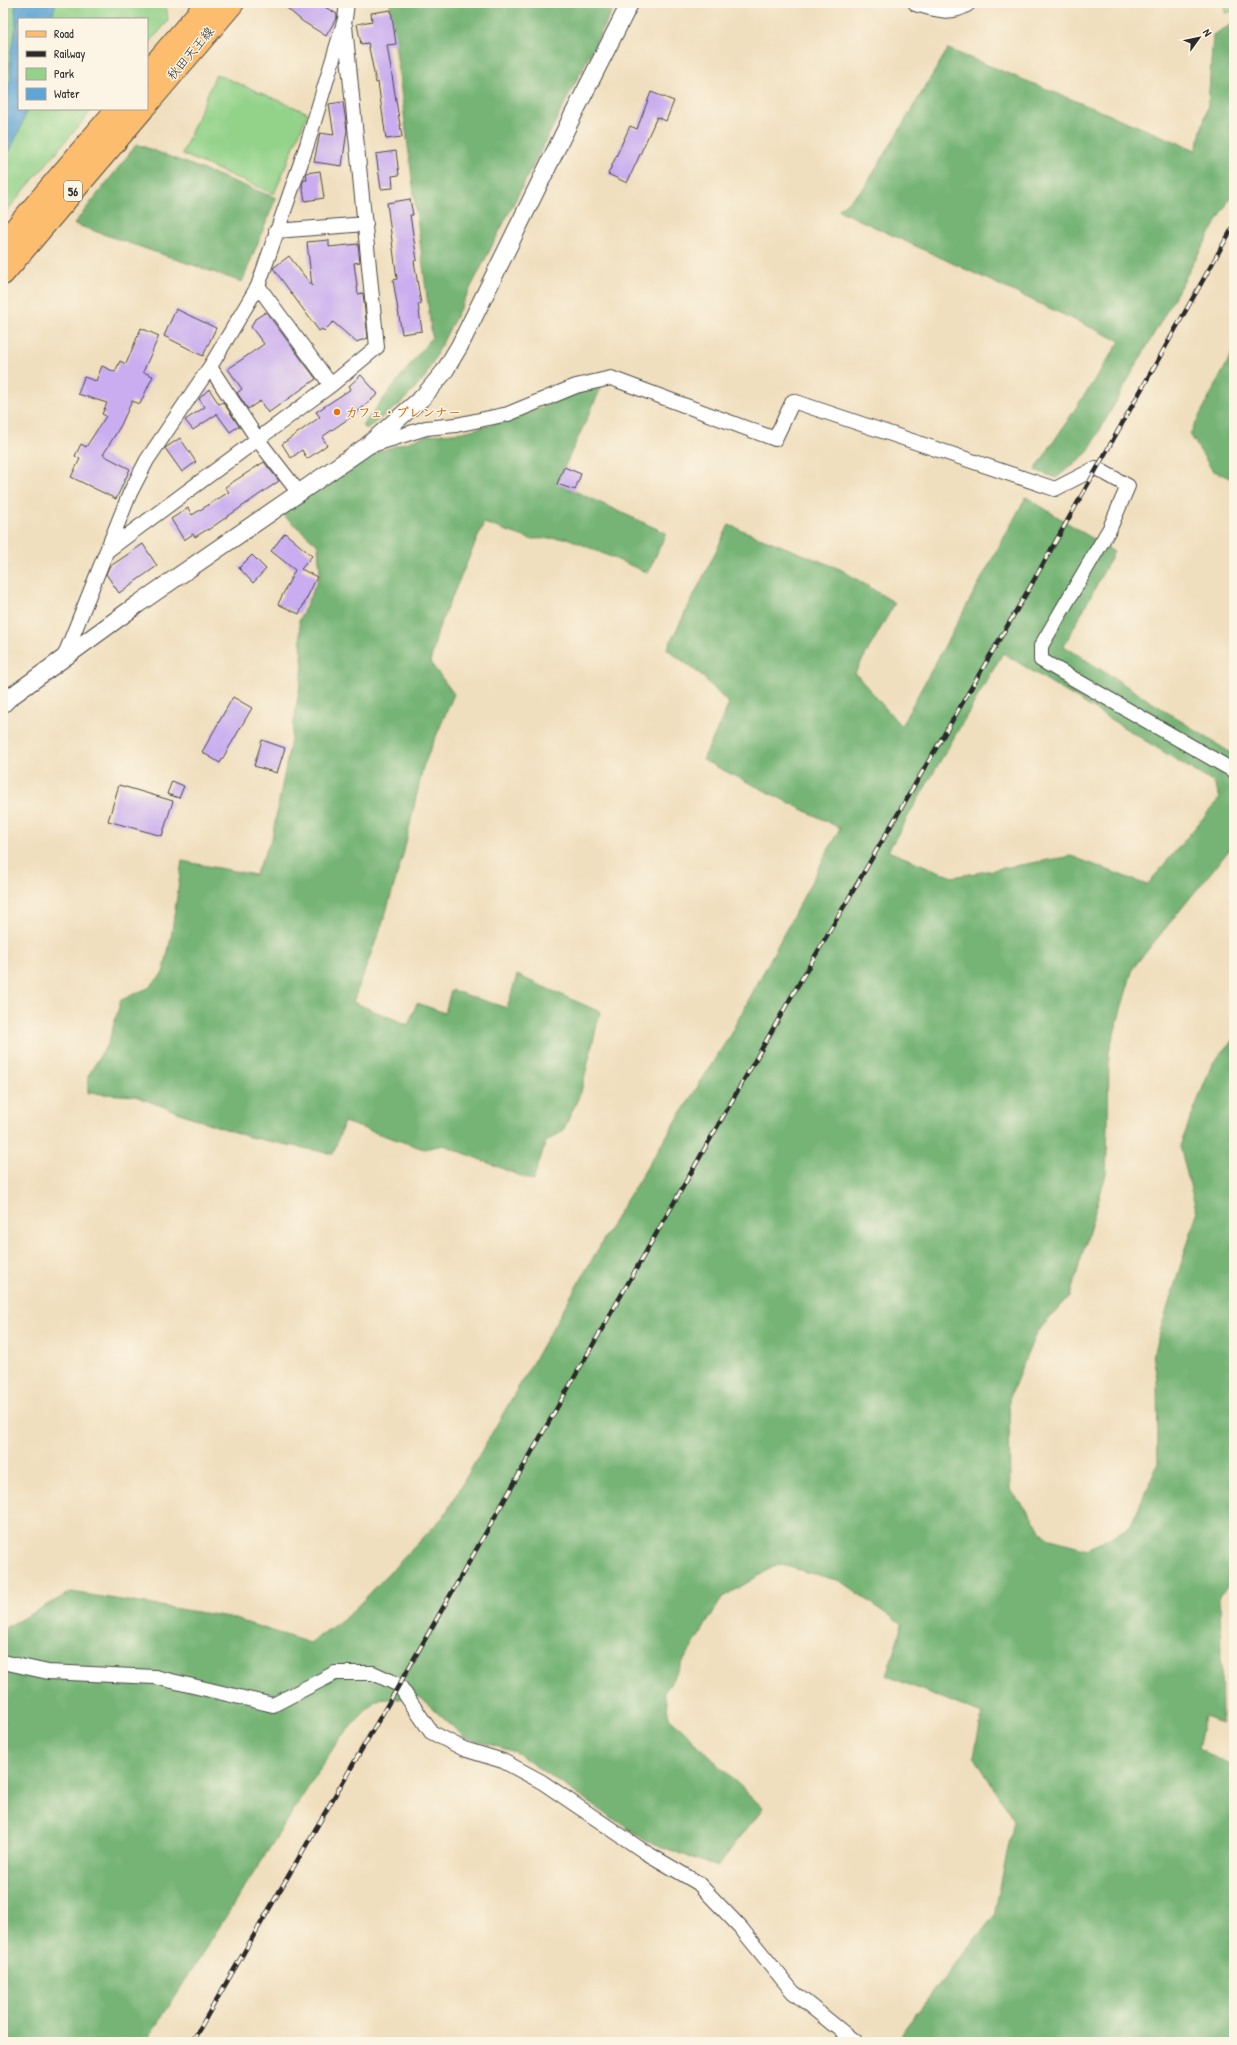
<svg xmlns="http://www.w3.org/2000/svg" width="1237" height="2045" viewBox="0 0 1237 2045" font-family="'Patrick Hand','Klee One',sans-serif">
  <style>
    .green { fill: #92d289; stroke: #5e7e5a }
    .forest { fill: #75b475; stroke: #507050; fill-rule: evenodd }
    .water { fill: #5ea6d5; stroke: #446880 }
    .building { fill: #c9adf0 }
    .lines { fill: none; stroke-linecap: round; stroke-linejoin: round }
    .minor-casing { stroke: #494641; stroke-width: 16 }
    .tertiary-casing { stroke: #494641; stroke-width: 19 }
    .primary-casing { stroke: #494641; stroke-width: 24 }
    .minor { stroke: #fff; stroke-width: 14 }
    .tertiary { stroke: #fff; stroke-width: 17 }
    .primary { stroke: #fcbd6e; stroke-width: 22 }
    .rail-casing { stroke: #2b2b2b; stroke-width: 4.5 }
    .rail { stroke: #fcf5e5; stroke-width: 3; stroke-dasharray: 9; stroke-linecap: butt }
    .food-dot { fill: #e8710a; stroke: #fcf5e5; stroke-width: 1.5 }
    .labels { text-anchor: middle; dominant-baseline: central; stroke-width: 3; stroke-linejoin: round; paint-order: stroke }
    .shield { fill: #fcf5e5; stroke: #6a6863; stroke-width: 1 }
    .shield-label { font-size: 12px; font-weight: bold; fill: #2b2b2b }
    .street-label { font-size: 13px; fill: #2b2b2b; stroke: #fcf5e5 }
    .food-label { font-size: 13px; font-weight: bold; fill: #c56008; stroke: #fcf5e5; text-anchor: start }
  </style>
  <rect width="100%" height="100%" fill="#fcf5e5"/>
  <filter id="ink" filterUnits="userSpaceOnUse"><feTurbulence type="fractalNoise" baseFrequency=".025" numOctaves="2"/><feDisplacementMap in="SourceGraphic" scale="8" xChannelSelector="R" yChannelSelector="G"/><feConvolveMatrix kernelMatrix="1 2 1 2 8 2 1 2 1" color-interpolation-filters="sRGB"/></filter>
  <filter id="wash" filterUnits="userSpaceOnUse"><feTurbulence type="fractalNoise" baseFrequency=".012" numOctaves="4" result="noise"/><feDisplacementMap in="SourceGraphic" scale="16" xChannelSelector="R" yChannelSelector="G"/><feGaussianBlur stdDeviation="0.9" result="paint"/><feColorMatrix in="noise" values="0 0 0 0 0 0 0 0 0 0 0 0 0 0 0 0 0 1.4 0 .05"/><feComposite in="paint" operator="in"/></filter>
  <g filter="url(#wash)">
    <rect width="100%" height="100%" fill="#f0dfbe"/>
    <path class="green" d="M3 3H166L168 21 147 46V19H19V109H93L3 215Z
      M1225 3H1234V11L1225 13Z
      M216 74 308 113 274 194 182 154Z"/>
    <path class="forest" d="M390 3H616L424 379 401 403 366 429 362 426 432 337Z
      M1234 23V191L1087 453 1056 478 1035 470 1120 341 838 210 865 187 948 49 1196 150 1208 105 1213 35Z
      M137 144 276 198 242 282 74 224Z
      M1234 350V480L1212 470 1190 434Z
      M602 386 557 483 666 533 648 573 567 538 530 539 484 523 439 627 430 662 454 694 423 767 404 851 385 916 353 1002 408 1025 417 1003 445 1013 451 990 507 1008 517 975 600 1012 581 1092 563 1131 546 1142 533 1181 444 1145 424 1149 344 1122 333 1154 249 1137 196 1119 135 1096 88 1093V1076L109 1041 121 1000 148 988 163 973 171 938 182 861 255 875 272 838 292 734 303 667 299 621 320 575 318 545 282 514 368 455 429 435 463 432 516 418 576 393Z
      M1026 497 1114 552 1064 646 1234 755V844L1133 968 1109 1051 1108 1128 1106 1174 1070 1296 1036 1333 1009 1399 1010 1489 1047 1538 1088 1549 1130 1527 1158 1463 1157 1379 1153 1354 1197 1213 1180 1146 1212 1064 1234 1039V1579L1220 1594 1222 1723 1205 1717 1198 1748 1234 1767V2042H992L985 2039 981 2042H900L905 2028 994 1915 1014 1821 974 1756 982 1714 887 1676 902 1624 840 1581 778 1564 722 1598 664 1693 669 1717 763 1808 717 1867 646 1841 515 1752 464 1737 420 1697 376 1700 339 1739 146 2042H3V1629L71 1592 229 1617 310 1643 350 1614 444 1516 624 1204 730 1035 840 828 703 760 729 704 700 674 667 649 729 525 840 569 895 603 855 673 901 726ZM1003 653 1214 783 1220 798 1147 885 1071 856 953 877 888 851Z"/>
    <path class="water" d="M17 3H56L51 19H19V109H27L21 127 3 165V104L11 78 10 56 16 27 15 8Z"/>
    <g id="blocks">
      <path class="building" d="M281 3H318L337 14V17L326 36 302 21Z
        M391 10 396 44 387 45 402 137 386 139 378 82 376 83 368 43 361 44 357 24 372 21 371 13Z
        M651 92 674 101 666 121 657 117 627 183 608 174 630 126 637 129Z
        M343 102 347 130 342 166 314 162 320 133 334 135 329 104Z
        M396 151 399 175 392 176 393 188 381 189 376 154Z
        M320 171 324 198 305 201 302 184 304 180H307L306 173Z
        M410 199 413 215H410L417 260 414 261 421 304H418L422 331 402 334 393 280 397 279 387 203Z
        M329 240V247L358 244 360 262 354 263 358 294 363 293 368 338 356 342 333 322 324 331 322 329 319 331 273 268 289 256 312 286 307 242Z
        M176 309 216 328 203 356 164 336Z
        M266 312 316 379 268 413 260 401 248 409 237 393 242 389 228 369 264 344 251 327 255 319Z
        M141 328 159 336 143 372 153 376 140 404 132 401 121 425 103 455 130 469 116 499 71 477 80 459 75 456 81 444 86 447 106 416 102 414 107 403 78 394 84 377 96 381 102 366 115 372 120 361 126 364Z
        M361 375 378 394 355 414 322 437 327 445 307 459 302 450 291 458 282 444 320 417 316 412 351 389 349 386Z
        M209 389 219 404 223 402 239 426 230 432 217 414 193 430 185 420 205 407 199 399Z
        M180 438 196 462 182 472 165 448Z
        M264 462 279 481 208 530V529L195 537 193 534 184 540 171 519 188 508 192 515 229 492 225 487Z
        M564 467 581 474 575 490 557 484Z
        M285 533 312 556 301 569 317 577 299 614 278 604 295 570 271 551Z
        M143 544 157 566 119 593 106 574 109 567Z
        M252 555 266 569 253 583 239 568Z
        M233 697 252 708 220 763 202 752Z
        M262 740 285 748 277 773 254 766Z
        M172 781 184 786 179 798 167 794Z
        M119 785 173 801 162 836 108 821Z"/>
    </g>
  </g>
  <g filter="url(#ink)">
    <use href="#blocks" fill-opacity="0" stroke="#494641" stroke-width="1"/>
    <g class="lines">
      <g class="minor-casing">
        <path id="minor" d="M276 231 366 224
          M258 286 331 385
          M210 367 258 440 299 493
          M369 446 426 428 456 425 508 414 576 386 611 378 775 439 793 401 1055 489 1096 468 1128 486 1110 528 1041 646V660L1234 771
          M108 550 331 385 377 347 345 26
          M64 657 130 493 147 460 210 367 258 286 307 145 345 19 347 3
          M3 1662 48 1672 155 1677 273 1705 335 1673H373L399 1685 431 1732 464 1749 503 1761 542 1782 645 1852 698 1883 740 1927 793 1992 855 2042"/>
      </g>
      <g class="tertiary-casing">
        <path id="tertiary" d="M917 3C935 8 950 14 967 3
          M3 704 9 698 138 604 367 446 423 397 444 372 460 345 571 119 630 3"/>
      </g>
      <g class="primary-casing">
        <path id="primary" d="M147 73 207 3
          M147 104 233 3
          M3 243 117 109
          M3 274 143 109"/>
      </g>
      <use href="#minor" class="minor"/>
      <use href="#tertiary" class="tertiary"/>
      <use href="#primary" class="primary"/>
      <g class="rail-casing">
        <path id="rail" d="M192 2042 399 1685 790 999 1030 587 1234 225"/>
      </g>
      <use href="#rail" class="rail"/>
    </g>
  </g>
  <circle class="food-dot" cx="337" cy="412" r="4"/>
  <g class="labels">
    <rect class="shield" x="64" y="181" width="18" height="20" rx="3"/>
    <g class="shield-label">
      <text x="73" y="191">56</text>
    </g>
    <g class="street-label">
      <text transform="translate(190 53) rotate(-50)">秋田天王線</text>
    </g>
    <g class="food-label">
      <text x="345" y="412">カフェ・ブレンナー</text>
    </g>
  </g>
  <rect width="1237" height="2045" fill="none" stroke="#fcf5e5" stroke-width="16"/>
  <rect x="18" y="18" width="130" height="92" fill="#fcf5e5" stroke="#a8a49b"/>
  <rect x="26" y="31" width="20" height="6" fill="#fcbd6e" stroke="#a8a49b"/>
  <text x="54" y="38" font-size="12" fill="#2b2b2b">Road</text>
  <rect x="26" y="51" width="20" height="6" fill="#2b2b2b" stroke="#a8a49b"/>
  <text x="54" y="58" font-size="12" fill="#2b2b2b">Railway</text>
  <rect x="26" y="68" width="20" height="12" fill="#92d289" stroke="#a8a49b"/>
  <text x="54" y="78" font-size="12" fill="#2b2b2b">Park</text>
  <rect x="26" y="88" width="20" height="12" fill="#5ea6d5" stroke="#a8a49b"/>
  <text x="54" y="98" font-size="12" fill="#2b2b2b">Water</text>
  <g transform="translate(1199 38) rotate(57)" stroke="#fcf5e5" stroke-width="3" paint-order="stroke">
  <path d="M0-3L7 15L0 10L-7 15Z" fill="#2b2b2b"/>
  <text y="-6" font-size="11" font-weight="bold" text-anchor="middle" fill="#2b2b2b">N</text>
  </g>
</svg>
